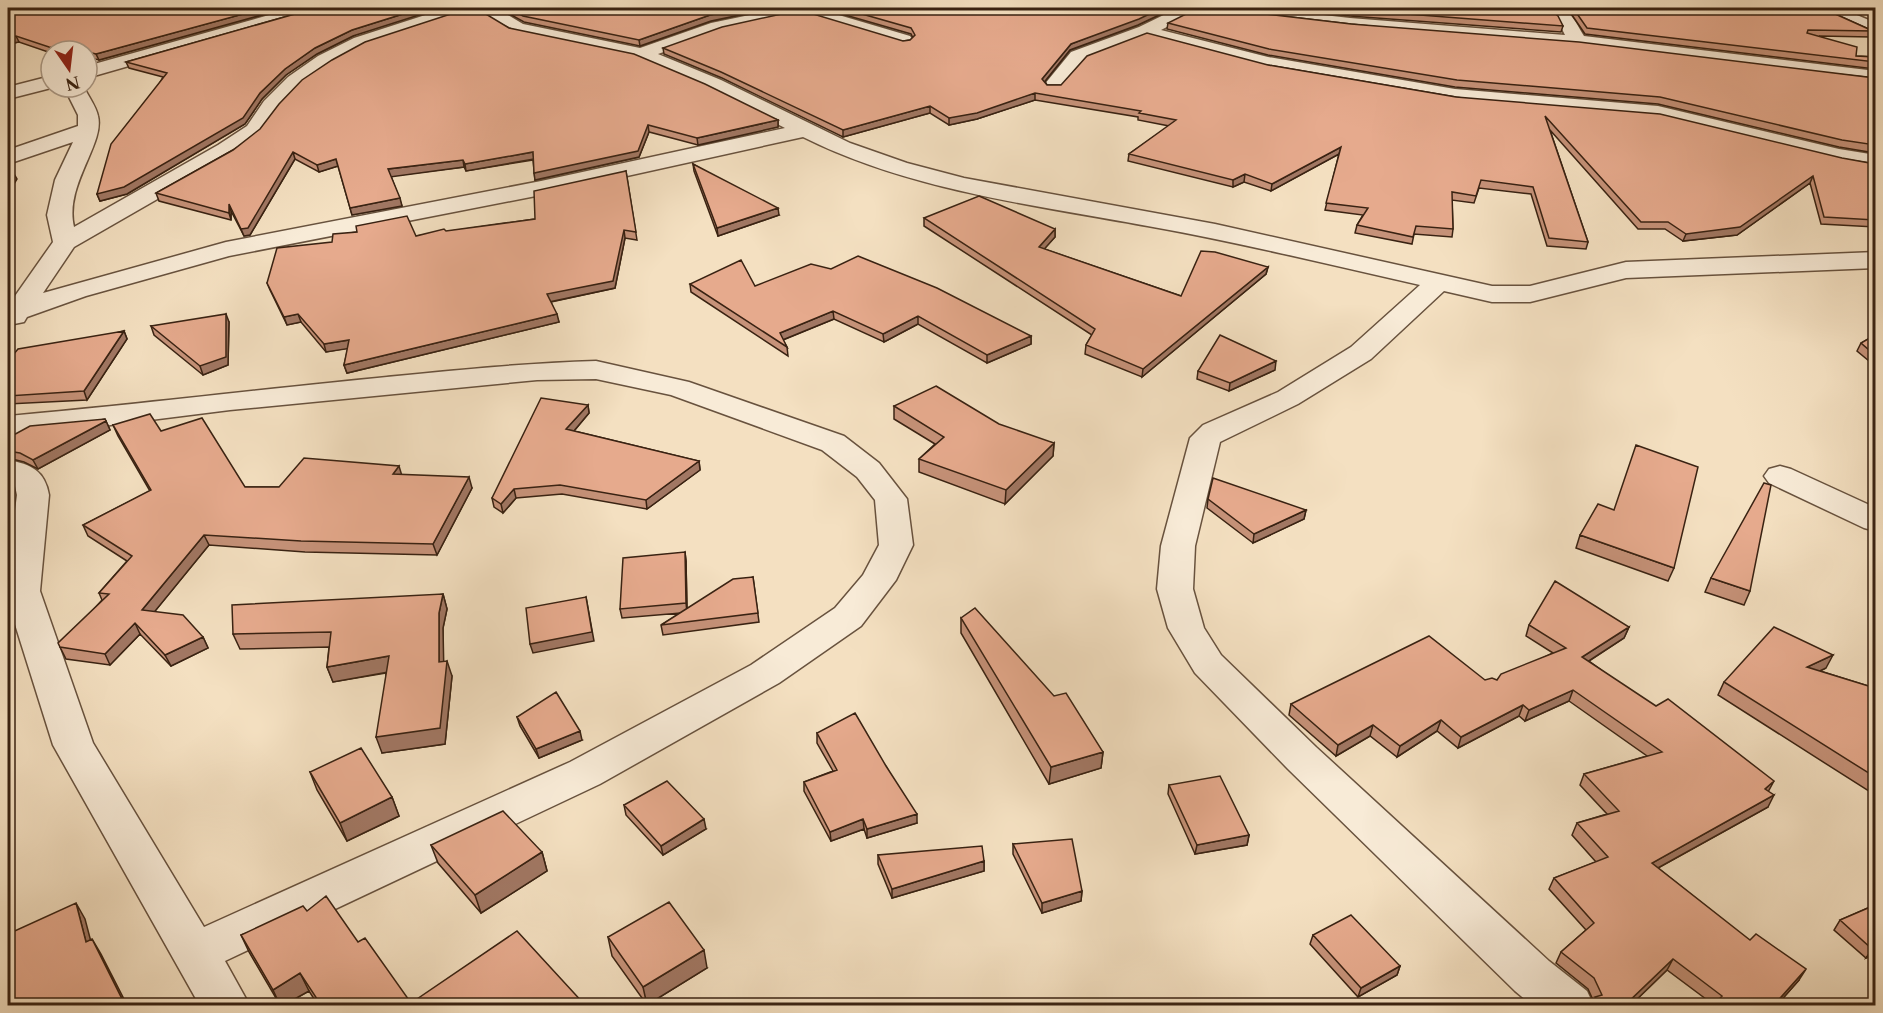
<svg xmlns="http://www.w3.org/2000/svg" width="1883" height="1013" viewBox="0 0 1883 1013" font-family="'Libre Caslon Text',serif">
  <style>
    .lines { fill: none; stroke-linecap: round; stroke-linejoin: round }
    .minor-casing { stroke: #68523e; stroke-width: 3 }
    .minor { fill: #f8ebd7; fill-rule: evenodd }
    .wall { fill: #c69279; stroke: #392212; stroke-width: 1.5 }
    .shaded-wall { fill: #a17763; stroke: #392212; stroke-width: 1.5 }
    .building { fill: #e6aa8d; stroke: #392212; stroke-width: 1.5 }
  </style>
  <rect width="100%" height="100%" fill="#f4e0c1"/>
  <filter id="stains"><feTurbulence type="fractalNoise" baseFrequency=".00333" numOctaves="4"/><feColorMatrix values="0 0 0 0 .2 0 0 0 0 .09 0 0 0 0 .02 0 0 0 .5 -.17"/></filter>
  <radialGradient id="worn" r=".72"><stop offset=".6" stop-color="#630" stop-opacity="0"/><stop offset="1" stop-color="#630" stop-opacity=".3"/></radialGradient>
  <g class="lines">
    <g class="minor-casing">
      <path id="minor" d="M294 8H320L317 12 87 78V66Z
        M447 8H472L469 12 366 46 332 64 302 85 279 109 261 134 234 155 74 247 43 293 226 242 541 181 785 128 707 88 636 58 511 32 479 12 477 8H496L523 24 640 48 711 23 783 8H815L910 36 913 40 910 44 904 45 800 14 722 31 658 54 721 80 850 143 907 163 964 178 1215 224 1492 286H1530L1626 262 1876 252V268L1626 278 1530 302H1492L1444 291 1371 359 1298 404 1220 442 1195 546 1193 589 1204 628 1221 655 1316 747 1549 961 1587 991 1594 1006H1533L1515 991 1288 769 1195 673 1168 628 1157 589 1161 546 1190 438 1203 425 1278 392 1351 347 1420 285C1331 265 1243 243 1153 227 1035 205 911 191 803 137L541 195 229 256 86 296 27 317 24 322 14 324 8 322V306L53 242 47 215 55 180 73 142 8 164V150L78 126V115L64 87H84C88 96 96 106 98 116 105 144 64 185 74 227L218 145 247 126 264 101 288 77 318 56 354 38Z
        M1178 8H1199L1196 12 1161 30 1268 57 1455 89 1658 106 1839 149 1876 155V169L1839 163 1658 118 1455 101 1267 69 1146 37 1085 60 1061 89H1047L1044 85 1071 52 1139 27Z
        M1213 8H1262L1350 18 1565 35 1558 21 1543 8C1569 5 1572 16 1584 36L1876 71V83L1578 46 1350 28 1222 13 1216 12Z
        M1818 8H1840L1876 23V35L1821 12Z
        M51 76V87H55L8 99V87Z
        M596 361 689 382 844 436 879 463 907 499 913 545 896 580 861 626 779 683 600 784 225 961 250 1006H200L53 745 8 602V565L17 495 15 486 8 481V460C31 464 45 471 49 495L40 591 93 743 204 927 570 762 751 665 835 608 863 575 879 545 875 500 857 477 822 450 671 395 596 379 537 380 230 410 79 429 8 434V416C134 405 261 389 387 377 457 370 526 363 596 361Z
        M1780 466 1791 469 1876 508V531L1864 528 1769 483 1764 476 1769 469Z"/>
    </g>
    <use href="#minor" class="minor"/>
  </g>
  <path class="wall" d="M8 8H287L99 60 87 57V51H51V53L19 42 8 44Z
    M316 8 353 36 317 54 286 75 262 99 245 124 127 194 100 201 97 194 163 77 129 68 126 62Z
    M469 8 509 28 778 120V127L698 145 649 132 639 157 535 180 533 160 466 171 464 167 391 176 402 206 352 215 338 166 319 172 295 159 250 235 244 236 231 211V220L159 201 156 193 233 150Z
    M499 8H774L711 21 640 46 524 22Z
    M821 8H1174L1138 25 1070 50 1045 81 1047 85H1061L1268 65 1456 97 1875 164V227L1821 224 1810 183 1737 235 1683 241 1665 229H1638L1550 130 1588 242 1586 249 1547 246 1531 194 1479 188 1474 203 1452 200 1453 229 1452 237 1414 234 1412 244 1355 233 1357 225 1363 215 1325 210 1339 154 1271 191 1244 182 1233 187 1128 161 1129 154 1169 126 1138 120V117L1035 100 977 119 949 125 930 113 843 137 722 78 664 54 663 48 903 41 910 40 913 38 911 34Z
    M1278 8H1548L1563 26 1561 32 1350 16Z
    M1562 8H1822L1873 31 1871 37 1819 36 1856 56 1875 57V69L1585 34 1570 12Z
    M1222 9 1351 24 1875 78V153L1839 147 1658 104 1455 87 1268 55 1167 29 1168 23Z
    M693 164 779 215 718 236 694 171Z
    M626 171 637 240 625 238 615 288 551 302 559 322 347 373 344 365 348 348 326 352 301 322 287 325 270 290 267 283 416 236 535 219Z
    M924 218 1055 229V237L1044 249 1181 296 1268 267 1266 274 1142 377 1085 354 1086 345 1092 335 924 226Z
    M690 284 755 286 1031 336V344L987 363 918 324 884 342 834 319 783 340 787 347 788 356 691 292Z
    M229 322 228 365 203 375 154 335 151 326Z
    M124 331 127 339 87 400 8 404V361Z
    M1875 335V366L1857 351 1861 343Z
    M1275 370 1229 391 1197 379 1198 371Z
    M588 405 589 413 574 431 699 461 700 470 647 509 562 494 516 498 503 513 494 507 492 498Z
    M894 406 1054 443 1053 456 1005 504 919 472V459L935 444 894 419Z
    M105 419 110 430 38 469 24 462 8 458V438Z
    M113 425 161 431 245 487H279L402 475 472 488 437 555 305 552 209 545 154 612 203 637 208 648 171 666 140 634 110 665 66 659 60 647 102 600 99 593 127 561 88 536 83 525 150 491 118 436Z
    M1208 499 1306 510 1304 519 1253 543 1207 508Z
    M1580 535 1674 568 1668 581 1576 548Z
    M685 552 686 561 687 609 753 577 759 622 663 635 661 625 681 613 622 618 620 609Z
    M1711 578 1750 591 1744 605 1705 592Z
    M443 594 447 609 443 628V661L452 676 445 744 382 753 386 673 333 682 327 667 329 647 240 649 233 634Z
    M961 618 1103 752 1101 768 1049 784 961 633Z
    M1529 625 1629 627 1624 638 1589 661 1768 792V807L1658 868 1799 980 1777 1005H1714L1667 970 1631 1005H1591L1593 1000 1588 989 1556 963 1561 952 1586 930 1549 889 1554 878 1596 862 1572 835 1577 823 1607 814 1580 785 1584 774 1647 756 1569 701 1525 721 1519 716 1458 748 1437 731 1397 757 1370 736 1336 756 1289 715 1291 704 1485 680H1497L1553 653 1526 636Z
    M1826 668 1820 671 1875 688V795L1718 695 1724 682Z
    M517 717 582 740 539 758 520 726Z
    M817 733 886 766 917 823 867 838 864 829 831 841 804 791V782L833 771 817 743Z
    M310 772 392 797 399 816 347 841 317 790Z
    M1169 785 1249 835 1247 845 1195 854 1168 794Z
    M624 805 706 829 663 855 626 815Z
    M1013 844 1082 891 1081 901 1042 913 1013 854Z
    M431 845 542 852 547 871 481 913 438 863Z
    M878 855 984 861V871L892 898 878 864Z
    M1875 905V954L1866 958 1834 930 1840 920Z
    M307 911 358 942 411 1003 585 1005H318L309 991 284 1005H280L249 952 241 935Z
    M1313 935 1400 966 1397 975 1358 997 1310 944Z
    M608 937 707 968 647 1005 612 956Z"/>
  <path class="shaded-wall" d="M265 8H287L99 60 96 54Z
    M422 8H441L353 36 317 54 286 75 262 99 245 124 127 194 100 201 97 194 260 93 285 69 315 48 352 30Z
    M746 8H774L711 21 640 46 639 40 710 15Z
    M1162 8H1174L1138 25 1070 50 1042 85V79L1071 44Z
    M16 36 19 42 8 44V38Z
    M71 48 73 51H64L63 50Z
    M1035 93V100L977 119 949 125V118Z
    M930 106V113L843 137V130Z
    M778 120V127L698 145 697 138Z
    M648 125 649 132 639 157 535 180 534 173Z
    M1341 147 1339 154 1271 191 1272 184Z
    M293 152 295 159 250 235 244 236 241 229Z
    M533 152 534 159 466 171 465 164Z
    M336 159 338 166 319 172 317 165Z
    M463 160 464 167 390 177 388 169Z
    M13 172 17 179 8 194V181Z
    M1245 174 1244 182 1233 187V180Z
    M1813 176 1810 183 1737 235 1683 241 1686 234Z
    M400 198 402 206 352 215 350 208Z
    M229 204 231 211V220L229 213Z
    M778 208 779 215 718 236 717 228Z
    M1055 229V237L1039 255V247Z
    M624 230 625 238 615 288 549 302 547 294Z
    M1268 267 1266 274 1142 377 1143 369Z
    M833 311 834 319 780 341V333Z
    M226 314 229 322 228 365 203 375 200 366Z
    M298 314 301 322 287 325 284 317Z
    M557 314 559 322 347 373 344 365Z
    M918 316V324L884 342 883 334Z
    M124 331 127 339 87 400 84 391Z
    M1031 336V344L987 363V355Z
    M349 340 352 348 326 352 324 344Z
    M1276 361 1275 370 1229 391 1230 383Z
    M588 405 589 413 568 438 566 429Z
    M106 421 110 430 38 469 33 460Z
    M1054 443 1053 456 1005 504 1006 490Z
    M699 461 700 470 647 509 646 500Z
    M399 466 402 476 393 474Z
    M469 477 472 488 437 555 433 544Z
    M514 489 516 498 503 513 501 504Z
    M1306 510 1304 519 1253 543 1254 534Z
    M204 535 209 545 147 621 142 610Z
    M685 552 686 561 687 612 686 603Z
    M443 594 447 609 443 628 444 677 439 662V613Z
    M586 597 594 641 533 653 530 644Z
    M135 623 140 634 110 665 105 654Z
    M1629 627 1624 638 1578 668 1582 657Z
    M203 637 208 648 171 666 165 655Z
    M1833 655 1826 668 1801 680 1807 667Z
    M389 656 394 671 333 682 327 667Z
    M447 661 452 676 445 744 382 753 376 737Z
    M1573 690 1569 701 1525 721 1529 710Z
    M1523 705 1519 716 1458 748 1461 737Z
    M1441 720 1437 731 1397 757 1400 746Z
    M1373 725 1370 736 1336 756 1338 745Z
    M580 731 582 740 539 758 536 749Z
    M1103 752 1101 768 1049 784 1051 767Z
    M1774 781 1768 792 1765 789Z
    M1774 795 1768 807 1647 874 1652 863Z
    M392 797 399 816 347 841 340 823Z
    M917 814V823L867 838V829Z
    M704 819 706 829 663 855 661 846Z
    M863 819 864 829 831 841 830 832Z
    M1249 835 1247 845 1195 854 1197 845Z
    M542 852 547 871 481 913 475 895Z
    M984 861V871L892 898V889Z
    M1082 891 1081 901 1042 913V903Z
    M76 903 85 919 95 957 86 942Z
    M92 939 101 954 127 1005H125Z
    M1875 947V954L1866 958 1872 949Z
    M704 950 707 968 647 1005 643 987Z
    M1673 959 1667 970 1631 1005H1625Z
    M1400 966 1397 975 1358 997 1361 988Z
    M1806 969 1799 980 1777 1005H1774Z
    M300 973 309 991 284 1005H280L273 990Z"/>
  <path class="building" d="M8 8H265L96 54 71 48 63 50 49 47 16 36 8 38Z
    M316 8H422L352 30 315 48 285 69 260 93 243 118 124 187 97 194 111 144 167 73 126 62Z
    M469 8H476L509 28 634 54 705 84 778 120 697 138 648 125 638 151 534 173 533 152 465 164 463 160 388 169 400 198 350 208 336 159 317 165 293 152 248 228 241 229 229 204V213L156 193 233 150 260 129 279 104 302 80 332 60 365 42Z
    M508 8H746L710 15 639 40 523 16Z
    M841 8H1162L1139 19 1071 44 1042 79 1047 85H1061L1087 56 1147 33 1268 65 1456 97 1660 114 1842 158 1875 164V220L1824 217 1813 176 1740 227 1686 234 1668 222H1641L1545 116 1588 242 1549 238 1533 187 1481 180 1476 196 1452 192 1453 229 1416 226 1413 237 1357 225 1368 208 1326 203 1341 147 1272 184 1245 174 1233 180 1129 154 1176 120 1139 113 1141 111 1035 93 977 113 949 118 930 106 843 130 721 72 663 48 722 27 800 10 903 41 910 40 915 35 911 28Z
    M1198 8H1215L1222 9 1351 24 1579 42 1875 78V145L1842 140 1660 97 1457 80 1269 49 1168 23Z
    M1330 8H1548L1558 16 1563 26Z
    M1573 8H1822L1873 31 1808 30 1807 33 1857 47 1856 56 1875 57V62L1587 28Z
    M693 164 778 208 717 228Z
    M12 171 13 172 8 181V174Z
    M626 171 636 232 624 230 613 281 547 294 557 314 344 365 349 340 324 344 298 314 284 317 267 283 277 248 332 242 333 234 357 232 356 226 407 216 416 236 444 229 446 231 535 219 534 191Z
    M979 196 1055 229 1039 247 1181 296 1201 251 1215 252 1268 267 1143 369 1086 345 1095 329 924 218Z
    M858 256 937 288 1031 336 987 355 918 316 883 334 833 311 780 333 787 347 690 284 741 260 755 286 811 264 831 269Z
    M226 314V357L200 366 151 326Z
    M124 331 84 391 8 396V361L18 349Z
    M1220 335 1276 361 1230 383 1198 371Z
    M1875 335V355L1861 343Z
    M936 386 999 424 1054 443 1006 490 919 459 944 437 894 406Z
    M541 398 588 405 566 429 699 461 646 500 560 485 514 489 501 504 492 498Z
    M150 414 161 431 202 418 245 487H279L304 458 399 466 393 474 469 477 433 544 301 541 204 535 142 610 183 615 203 637 165 655 135 623 105 654 60 647 58 643 109 594 99 593 132 556 83 525 151 490 113 425Z
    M105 419 106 421 33 460 20 453 8 451V438L30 426Z
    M1636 445 1698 467 1674 568 1580 535 1598 504 1614 510Z
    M1213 478 1306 510 1254 534 1208 499Z
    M1764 483 1771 485 1750 591 1711 578Z
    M685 552 686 603 620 609 623 558Z
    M753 577 758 613 661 625 733 579Z
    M1555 581 1629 627 1582 657 1656 706 1668 699 1774 781 1765 789 1774 795 1652 863 1750 940 1756 934 1806 969 1774 1005H1714L1722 996 1673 959 1625 1005H1606L1595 997 1602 995 1594 978 1561 952 1594 923 1554 878 1608 857 1577 823 1619 811 1584 774 1662 752 1573 690 1529 710 1523 705 1461 737 1441 720 1400 746 1373 725 1338 745 1291 704 1429 636 1485 680 1492 678 1497 680 1501 674 1566 648 1529 625Z
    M443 594 439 613V662L447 661 440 728 376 737 389 656 327 667 331 632 233 634 232 605Z
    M586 597 592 632 530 644 526 608Z
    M975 608 1054 696 1066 693 1103 752 1051 767 961 618Z
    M1774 627 1833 655 1807 667 1875 688V777L1724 682Z
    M556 692 580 731 536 749 517 717Z
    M855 713 886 766 917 814 867 829 863 819 830 832 804 782 837 770 817 733Z
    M361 748 392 797 340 823 310 772Z
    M1220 776 1249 835 1197 845 1169 785Z
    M667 781 704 819 661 846 624 805Z
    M503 811 542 852 475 895 431 845Z
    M1072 839 1082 891 1042 903 1013 844Z
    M982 846 984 861 892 889 878 855Z
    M326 896 358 942 365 938 411 1003 517 931 585 1005H321L300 973 273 990 241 935 303 906 307 911Z
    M669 902 704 950 643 987 608 937Z
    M76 903 86 942 92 939 125 1005H8V934Z
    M1875 905V947L1872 949 1840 920Z
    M1351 915 1400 966 1361 988 1313 935Z"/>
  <rect width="1883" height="1013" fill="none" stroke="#f4e0c1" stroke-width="30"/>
  <rect x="9" y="9" width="1865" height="995" fill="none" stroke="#392212" stroke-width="3"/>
  <rect x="15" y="15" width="1853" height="983" fill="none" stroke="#392212" stroke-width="1.5"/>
  <g transform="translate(69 69) rotate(166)"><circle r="28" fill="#f8ebd7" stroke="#ac9b88" stroke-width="1.5"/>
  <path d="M0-4.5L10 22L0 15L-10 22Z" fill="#8f2418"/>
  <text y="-9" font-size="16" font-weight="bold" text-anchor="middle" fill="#392212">N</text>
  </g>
  <rect width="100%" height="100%" filter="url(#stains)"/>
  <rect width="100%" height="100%" fill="url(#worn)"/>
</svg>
